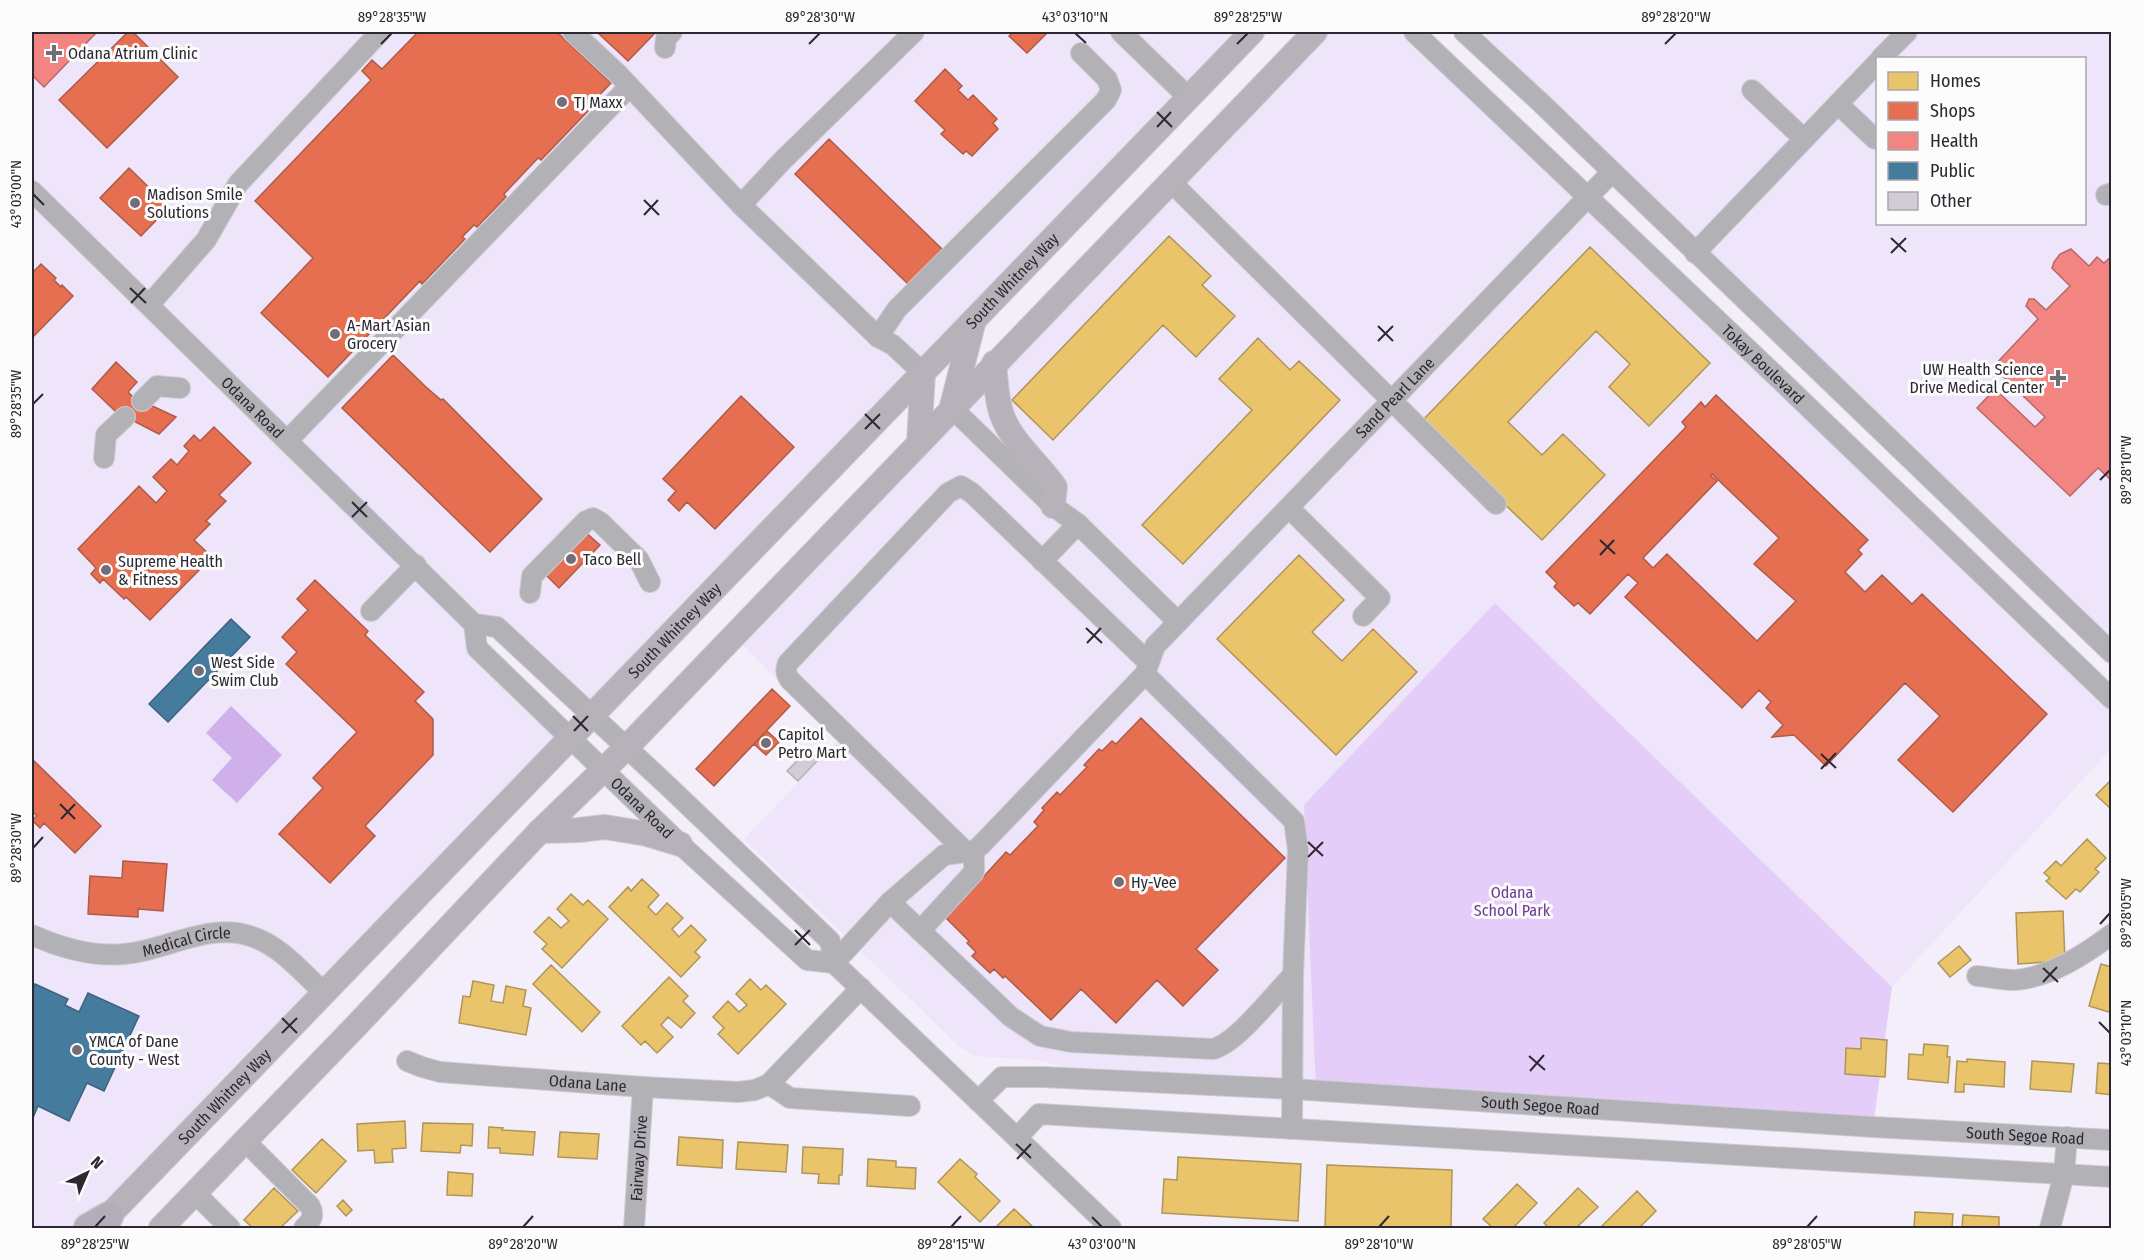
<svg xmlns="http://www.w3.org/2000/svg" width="2143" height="1260" viewBox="0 0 2143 1260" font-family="'Fira Sans Condensed',sans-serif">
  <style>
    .built { fill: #efe5fa; fill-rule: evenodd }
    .green { fill: #e4cdf9 }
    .water { fill: #cfb0eb }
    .homes { fill: #e9c46a; stroke: #b09559; stroke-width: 1.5 }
    .shops { fill: #e76f51; stroke: #af5a47; stroke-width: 1.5; fill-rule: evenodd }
    .health { fill: #f28482; stroke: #b7686a; stroke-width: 1.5 }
    .public { fill: #457b9d; stroke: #3e627d; stroke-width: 1.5 }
    .building { fill: #d1ccd6; stroke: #b4b0b9; stroke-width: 1.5 }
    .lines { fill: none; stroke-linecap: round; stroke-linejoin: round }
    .minor-casing { stroke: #cfcbd4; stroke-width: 22 }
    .major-casing { stroke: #cfcbd4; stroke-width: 26 }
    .highway-casing { stroke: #cfcbd4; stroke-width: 31 }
    .minor { stroke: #b2b1b6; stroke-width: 20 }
    .major { stroke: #b7b2ba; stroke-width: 24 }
    .highway { stroke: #b2adb6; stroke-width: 28 }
    .ticks { fill: none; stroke: #2c2831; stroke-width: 2 }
    .poi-dot { fill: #726d77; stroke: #fcfcfc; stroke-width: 2 }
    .labels { text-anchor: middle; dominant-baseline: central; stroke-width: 6; stroke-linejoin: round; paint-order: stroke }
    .poi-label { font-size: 16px; fill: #2c2831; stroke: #fcfcfc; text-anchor: start }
    .street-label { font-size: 16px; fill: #2c2831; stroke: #fcfcfc }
    .park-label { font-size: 16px; fill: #6e3996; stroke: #fcfcfc }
    .neatline { fill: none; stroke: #2c2831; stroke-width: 2 }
    .ticks-label { font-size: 15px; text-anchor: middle; fill: #2c2831 }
  </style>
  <rect width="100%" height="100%" fill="#f3eef9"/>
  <path class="built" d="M32 32H1252L592 715 497 627 474 624 477 648 570 738 97 1228H32Z
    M1315 32H1414L2111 699V749L1892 987 1495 603 1316 1092 1128 1082 1037 1060 976 1056 961 1048 744 839 838 741 730 633Z
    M1464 32H2111V653ZM1878 58H2084V224H1878Z"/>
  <path class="green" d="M1495 603 1892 987 1873 1127 1316 1092 1304 805Z"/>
  <path class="water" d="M231 706 282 755 237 803 212 780 232 758 206 733Z"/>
  <path class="homes" d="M1169 236 1211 276 1202 285 1235 316 1196 357 1163 325 1053 440 1012 400Z
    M1590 247 1710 363 1649 426 1609 387 1630 364 1596 331 1508 422 1542 455 1563 434 1605 475 1542 540 1420 423Z
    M1258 338 1290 370 1299 361 1340 400 1183 564 1142 525 1252 410 1219 379Z
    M1299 555 1344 600 1312 632 1342 661 1373 629 1417 672 1336 755 1217 639Z
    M2112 779V810L2096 795Z
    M2087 839 2106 858 2095 869 2099 872 2080 892 2076 889 2066 899 2046 881 2050 878 2044 873 2056 861 2061 866Z
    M642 879 659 895 648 907 656 915 667 903 683 918 672 929 679 937 691 925 706 940 695 952 700 957 681 977 609 907 628 887 631 891Z
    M571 894 583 905 588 900 608 919 562 968 542 949 547 944 534 932 549 917 561 928 569 921 557 909Z
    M2063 911 2065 961 2018 964 2016 913Z
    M1959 946 1971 960 1950 977 1938 963Z
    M2101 964 2112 967V1013L2089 1006Z
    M551 965 600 1012 582 1032 533 984Z
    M669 977 688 996 683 1001 695 1013 681 1028 668 1017 661 1025 673 1037 657 1053 645 1041 641 1045 622 1026Z
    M750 979 761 990 766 985 786 1004 738 1054 718 1034 724 1028 713 1017 728 1001 739 1012 747 1005 736 994Z
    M473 981 494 985 491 1001 503 1003 506 986 526 990 523 1006 531 1008 526 1035 459 1023 463 996 470 997Z
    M1861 1038 1887 1040 1885 1077 1845 1074 1846 1048 1861 1049Z
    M1924 1044 1948 1046 1947 1057H1950L1948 1083 1908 1079 1909 1054 1923 1055Z
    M1967 1059 2005 1062 2004 1087 1964 1084V1092H1955L1957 1061 1967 1062Z
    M2032 1061 2074 1064 2071 1092 2030 1089Z
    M2098 1063 2112 1064V1095L2096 1093Z
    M405 1121 406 1148 392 1149 393 1162 375 1163 374 1150 358 1151 357 1124Z
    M423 1123 473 1124 472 1146 461 1145 460 1153 421 1151Z
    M489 1127 503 1128 502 1130 535 1132 533 1155 500 1153V1148H488Z
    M560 1132 599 1134 597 1159 558 1157Z
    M679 1137 723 1140 722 1168 677 1165Z
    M322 1139 346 1161 316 1193 292 1170Z
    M738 1142 788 1145 786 1172 736 1169Z
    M803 1147 843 1149 842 1175H839V1184L818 1183 819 1174 802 1173Z
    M1178 1157 1301 1164 1298 1221 1162 1213 1164 1179 1177 1180Z
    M868 1159 896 1161V1167L916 1168 915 1189 867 1186Z
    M960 1159 977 1174 975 1177 1000 1201 980 1222 938 1182Z
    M1327 1165 1452 1170 1451 1228 1325 1227Z
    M448 1172 473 1174 472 1196 447 1195Z
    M1517 1184 1537 1203 1513 1228H1493L1483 1219Z
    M274 1188 298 1211 280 1228H253L244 1220Z
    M1578 1188 1598 1207 1576 1228H1549L1544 1223Z
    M1637 1191 1656 1211 1639 1228H1604L1602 1226Z
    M343 1200 352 1210 346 1216 337 1206Z
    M1014 1209 1034 1228H995Z
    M1915 1212 1953 1214 1952 1228H1914Z
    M1963 1215 1999 1217V1228H1962Z"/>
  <path class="shops" d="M128 32H133L178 77 107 148 59 100Z
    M418 32H557L611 83 586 109 588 111 541 160 538 158 504 194 506 197 477 227 474 225 462 237 465 239 422 284 420 281 328 377 261 313 313 258 255 201 371 80 362 71 372 60 382 69Z
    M597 32H656L628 61Z
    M1014 32H1048L1027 53 1009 36Z
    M945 69 962 86 958 90 968 100 973 95 997 119 993 123 998 129 972 156 966 151 963 154 941 134 945 130 915 101Z
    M829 139 942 249 908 284 795 174Z
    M129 168 169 207 141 236 100 198Z
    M41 264 56 278 54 280 61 287 62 285 73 296 33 337 32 273Z
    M393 355 426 387 441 400 443 399 542 499 490 552 342 408Z
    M116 362 137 382 128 392 133 397 176 417 159 434 116 412 92 389Z
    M1716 395 1868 540 1858 550 1862 554 1845 572 1865 592 1882 575 1912 604 1922 594 2047 714 1953 812 1898 760 1940 716 1905 683 1826 766 1794 735 1772 737 1783 725 1766 708 1771 702 1759 690 1742 708 1625 597 1638 583 1628 574 1590 614 1578 603 1574 606 1554 587 1557 583 1546 572 1686 427 1682 422 1701 402 1705 407ZM1712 474 1779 538 1754 564 1796 601 1757 641 1667 554 1653 568 1643 558 1717 481 1711 476Z
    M741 396 794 447 715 529 687 502 679 511 668 500 676 491 663 479Z
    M214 427 251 463 219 495 226 501 206 521 210 524 194 540 212 557 150 620 126 597 124 599 103 579 100 583 91 574 96 568 78 549 139 486 156 503 167 491 153 477 171 459 177 465 189 451 184 446 194 435 200 441Z
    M583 530 600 545 559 588 543 572Z
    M315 580 368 631 365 635 424 692 415 701 433 719V755L365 826 375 836 330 883 279 834 323 788 313 778 357 732 286 664 297 652 282 637 308 610 297 599Z
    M772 689 790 706 714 786 696 769Z
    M1141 718 1285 858 1196 949 1218 970 1183 1006 1157 980 1116 1023 1081 989 1051 1020 1005 976 1003 978 994 969 990 973 972 956 976 952 967 943 969 941 946 918 1006 852 1010 855 1038 826 1034 822 1044 810 1042 808 1057 792 1060 795 1087 767 1084 765 1099 749 1102 751 1112 741 1116 744Z
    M767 731 779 742 766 755 754 744Z
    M32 759 101 826 75 853 44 823 40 828 32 820 37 816 32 811Z
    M123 861 167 864 163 911 138 909V917L88 914 90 876 122 878Z"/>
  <path class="health" d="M32 32H97L44 87 32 75Z
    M2071 249 2089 266 2097 257 2104 263 2112 256V481L2098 468 2070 496 1977 408 1995 389 2035 427 2045 417 1993 367 2038 319 2026 306 2029 299H2034L2046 310 2070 286 2052 268 2054 262 2060 254Z"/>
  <path class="public" d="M231 619 250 637 168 722 149 704Z
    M35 984 68 999 65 1005 79 1012 88 993 139 1016 104 1091 87 1083 69 1121 38 1106 32 1120V988L33 989Z"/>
  <path class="building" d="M808 750 818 760 798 781 787 771Z"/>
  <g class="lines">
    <g class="minor-casing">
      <g id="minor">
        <path d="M573 32 618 74 741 205 878 337 893 345 923 373"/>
        <path d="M1121 32 1188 97"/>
        <path id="s1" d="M1414 32 1776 376 2112 699"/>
        <path d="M1464 32 1540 102 2112 653"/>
        <path d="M665 48 666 38 672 32"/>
        <path d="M1881 58 1907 32"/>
        <path d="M1752 90 1804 139"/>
        <path d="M1838 104 1875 139"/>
        <path d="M1171 182 1496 504"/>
        <path id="s2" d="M32 191 474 624 497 627 669 787 830 941 834 963 1111 1228"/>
        <path d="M2106 195 2112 193"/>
        <path d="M741 205 782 161 914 32"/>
        <path d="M1695 253 1878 62"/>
        <path d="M149 305 206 240 238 184 380 32"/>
        <path d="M878 337 897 309 1106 100 1111 90 1107 79 1081 53"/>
        <path d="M142 401 157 386 180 388"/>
        <path d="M952 408 1053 506 1078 524 1178 622"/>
        <path d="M288 440 629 87"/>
        <path d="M104 458 106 435 125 417"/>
        <path d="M1289 508 1380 598 1363 616"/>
        <path d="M1042 561 1078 524"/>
        <path d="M530 593 532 576 586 521 593 518 600 522 639 560 650 582"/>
        <path d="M371 611 416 565"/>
        <path id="s3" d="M474 624 477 648 680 844 807 960 834 963"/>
        <path id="s4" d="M1145 674 1294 821 1298 850 1293 975C1273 995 1238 1042 1213 1049L1071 1042 1040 1036 1011 1017 890 902 944 855 974 851 981 845 1145 674 1155 646 1612 172"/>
        <path d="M966 852 790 680C786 674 785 670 788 663L948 493 961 486 972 493 1148 662"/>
        <path d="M920 931 974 872V851"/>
        <path id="s5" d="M32 935C61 948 92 957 124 954 165 951 208 922 250 936 280 945 302 972 325 994"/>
        <path d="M834 963 890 902"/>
        <path d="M1977 976C1989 977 2003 980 2015 980 2050 977 2084 955 2112 934"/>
        <path id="s6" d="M407 1061 422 1067 440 1072 643 1087 738 1092 755 1090 769 1084 861 988"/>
        <path d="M769 1084 790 1098 910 1106"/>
        <path id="s7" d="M978 1101 1002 1077H1043L1292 1089 1873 1127 2112 1140"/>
        <path d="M1292 1129 1293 975"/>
        <path d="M1017 1138 1039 1114 2112 1177"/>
        <path d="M245 1141 310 1206C315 1216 311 1221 304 1228"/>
        <path d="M195 1193 230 1228"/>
        <path id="s8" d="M634 1228 643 1087"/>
        <path d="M2050 1228 2064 1174 2067 1137"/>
      </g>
    </g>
    <g class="major-casing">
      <g id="major">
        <path d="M994 363C996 380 996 399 1002 415 1011 441 1039 464 1055 487L1053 506"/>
        <path d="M952 406 974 320"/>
        <path d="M919 442 923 373"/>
        <path d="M540 831 579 830 605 827 647 834 680 844"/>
        <path id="s9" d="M97 1228 1252 32"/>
        <path d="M161 1228 355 1027 540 831 626 748 1315 32"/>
      </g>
    </g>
    <g class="highway-casing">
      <path id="highway" d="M88 1228 109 1216"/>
    </g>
    <use href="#minor" class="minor"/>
    <use href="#major" class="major"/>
    <use href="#highway" class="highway"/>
  </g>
  <path class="ticks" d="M1075 33 1086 43M381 44 392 33M809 44 820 33M1237 44 1248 33M1665 44 1676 33M1157 112 1172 127M1157 127 1171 112M33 194 44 205M644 200 659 215M644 215 658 200M1891 238 1906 252M1891 253 1906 238M130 288 146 303M131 303 145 288M1378 326 1393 341M1378 341 1393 326M33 404 43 394M865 414 880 429M865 429 880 414M2100 480 2110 470M352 502 367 517M352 517 367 502M1600 540 1615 554M1600 555 1614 540M1086 628 1102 643M1087 643 1101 628M573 716 588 731M574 731 588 716M1821 754 1836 768M1821 769 1836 753M60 804 75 819M61 819 75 804M1308 842 1323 856M33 848 43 837M1308 857 1323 842M2100 924 2110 913M795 930 810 945M795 945 810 930M2043 968 2058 982M2043 982 2057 967M282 1018 297 1033M2099 1022 2110 1033M282 1033 297 1018M1529 1056 1545 1070M1530 1071 1544 1055M1016 1144 1031 1158M1017 1159 1031 1144M1092 1217 1102 1227M95 1227 105 1216M523 1227 533 1216M951 1227 961 1216M1379 1227 1389 1216M1807 1227 1817 1216"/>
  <g class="poi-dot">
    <path d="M51 44h6v6h6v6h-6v6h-6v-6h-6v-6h6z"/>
    <circle cx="562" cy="102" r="6"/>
    <circle cx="135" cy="203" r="6"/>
    <circle cx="335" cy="334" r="6"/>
    <path d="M2055 369h6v6h6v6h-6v6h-6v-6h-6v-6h6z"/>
    <circle cx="571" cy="559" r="6"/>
    <circle cx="106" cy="570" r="6"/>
    <circle cx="199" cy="671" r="6"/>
    <circle cx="766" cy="743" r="6"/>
    <circle cx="1119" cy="882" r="6"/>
    <circle cx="77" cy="1050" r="6"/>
  </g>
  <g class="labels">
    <g class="poi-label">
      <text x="68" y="53">Odana Atrium Clinic</text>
      <text x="574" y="102">TJ Maxx</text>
      <text x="147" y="194">Madison Smile<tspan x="147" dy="18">Solutions</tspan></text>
      <text x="347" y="325">A-Mart Asian<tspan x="347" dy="18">Grocery</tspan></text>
      <text x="2044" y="369" text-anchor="end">UW Health Science<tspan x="2044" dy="18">Drive Medical Center</tspan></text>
      <text x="583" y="559">Taco Bell</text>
      <text x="118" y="561">Supreme Health<tspan x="118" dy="18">&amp; Fitness</tspan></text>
      <text x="211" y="662">West Side<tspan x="211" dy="18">Swim Club</tspan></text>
      <text x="778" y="734">Capitol<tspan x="778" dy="18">Petro Mart</tspan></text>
      <text x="1131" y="882">Hy-Vee</text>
      <text x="89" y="1041">YMCA of Dane<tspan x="89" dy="18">County - West</tspan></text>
    </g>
    <g class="street-label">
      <text stroke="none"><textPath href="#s9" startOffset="1317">South Whitney Way</textPath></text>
      <text stroke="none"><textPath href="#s1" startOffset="482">Tokay Boulevard</textPath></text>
      <text stroke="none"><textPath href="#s4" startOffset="1572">Sand Pearl Lane</textPath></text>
      <text stroke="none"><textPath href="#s2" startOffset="309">Odana Road</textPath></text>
      <text stroke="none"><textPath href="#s9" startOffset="831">South Whitney Way</textPath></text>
      <text stroke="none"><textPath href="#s3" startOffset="254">Odana Road</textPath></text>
      <text stroke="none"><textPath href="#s5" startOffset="159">Medical Circle</textPath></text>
      <text stroke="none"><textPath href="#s6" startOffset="183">Odana Lane</textPath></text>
      <text stroke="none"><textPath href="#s9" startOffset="183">South Whitney Way</textPath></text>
      <text stroke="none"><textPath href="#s7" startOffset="573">South Segoe Road</textPath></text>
      <text stroke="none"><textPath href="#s7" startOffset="1059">South Segoe Road</textPath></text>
      <text stroke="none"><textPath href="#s8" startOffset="70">Fairway Drive</textPath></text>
    </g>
    <g class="park-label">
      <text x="1512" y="892">Odana<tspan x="1512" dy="18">School Park</tspan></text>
    </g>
  </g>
  <rect width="2143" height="1260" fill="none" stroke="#fcfcfc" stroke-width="66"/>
  <rect x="1876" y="57" width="210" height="168" fill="#fcfcfc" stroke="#a9a7ab" stroke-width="1.5"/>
  <rect x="1888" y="72" width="30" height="18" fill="#e9c46a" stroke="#a9a7ab" stroke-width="1.5"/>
  <text x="1930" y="87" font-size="18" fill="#2c2831">Homes</text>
  <rect x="1888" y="102" width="30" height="18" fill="#e76f51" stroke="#a9a7ab" stroke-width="1.5"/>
  <text x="1930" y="117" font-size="18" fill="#2c2831">Shops</text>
  <rect x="1888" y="132" width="30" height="18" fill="#f28482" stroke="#a9a7ab" stroke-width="1.5"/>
  <text x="1930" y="147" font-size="18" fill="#2c2831">Health</text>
  <rect x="1888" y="162" width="30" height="18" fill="#457b9d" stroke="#a9a7ab" stroke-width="1.5"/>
  <text x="1930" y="177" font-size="18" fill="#2c2831">Public</text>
  <rect x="1888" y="192" width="30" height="18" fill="#d1ccd6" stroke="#a9a7ab" stroke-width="1.5"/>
  <text x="1930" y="207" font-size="18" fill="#2c2831">Other</text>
  <g transform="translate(87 1173) rotate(44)" stroke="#fcfcfc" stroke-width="4.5" paint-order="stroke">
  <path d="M0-4.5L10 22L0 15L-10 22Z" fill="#2c2831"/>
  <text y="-9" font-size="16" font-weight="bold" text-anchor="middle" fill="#2c2831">N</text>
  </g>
  <rect x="33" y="33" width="2077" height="1194" class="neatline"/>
  <g class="ticks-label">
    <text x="392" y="22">89°28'35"W</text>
    <text x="820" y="22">89°28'30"W</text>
    <text x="1075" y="22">43°03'10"N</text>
    <text x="1248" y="22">89°28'25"W</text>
    <text x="1676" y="22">89°28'20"W</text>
    <text transform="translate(16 194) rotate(-90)" y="5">43°03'00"N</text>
    <text transform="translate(16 404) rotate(-90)" y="5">89°28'35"W</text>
    <text transform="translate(2126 470) rotate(-90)" y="5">89°28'10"W</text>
    <text transform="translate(16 848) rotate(-90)" y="5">89°28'30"W</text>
    <text transform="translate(2126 913) rotate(-90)" y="5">89°28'05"W</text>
    <text transform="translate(2126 1033) rotate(-90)" y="5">43°03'10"N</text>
    <text x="95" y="1249">89°28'25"W</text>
    <text x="523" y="1249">89°28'20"W</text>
    <text x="951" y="1249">89°28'15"W</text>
    <text x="1102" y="1249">43°03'00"N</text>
    <text x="1379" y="1249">89°28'10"W</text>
    <text x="1807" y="1249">89°28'05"W</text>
  </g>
</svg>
